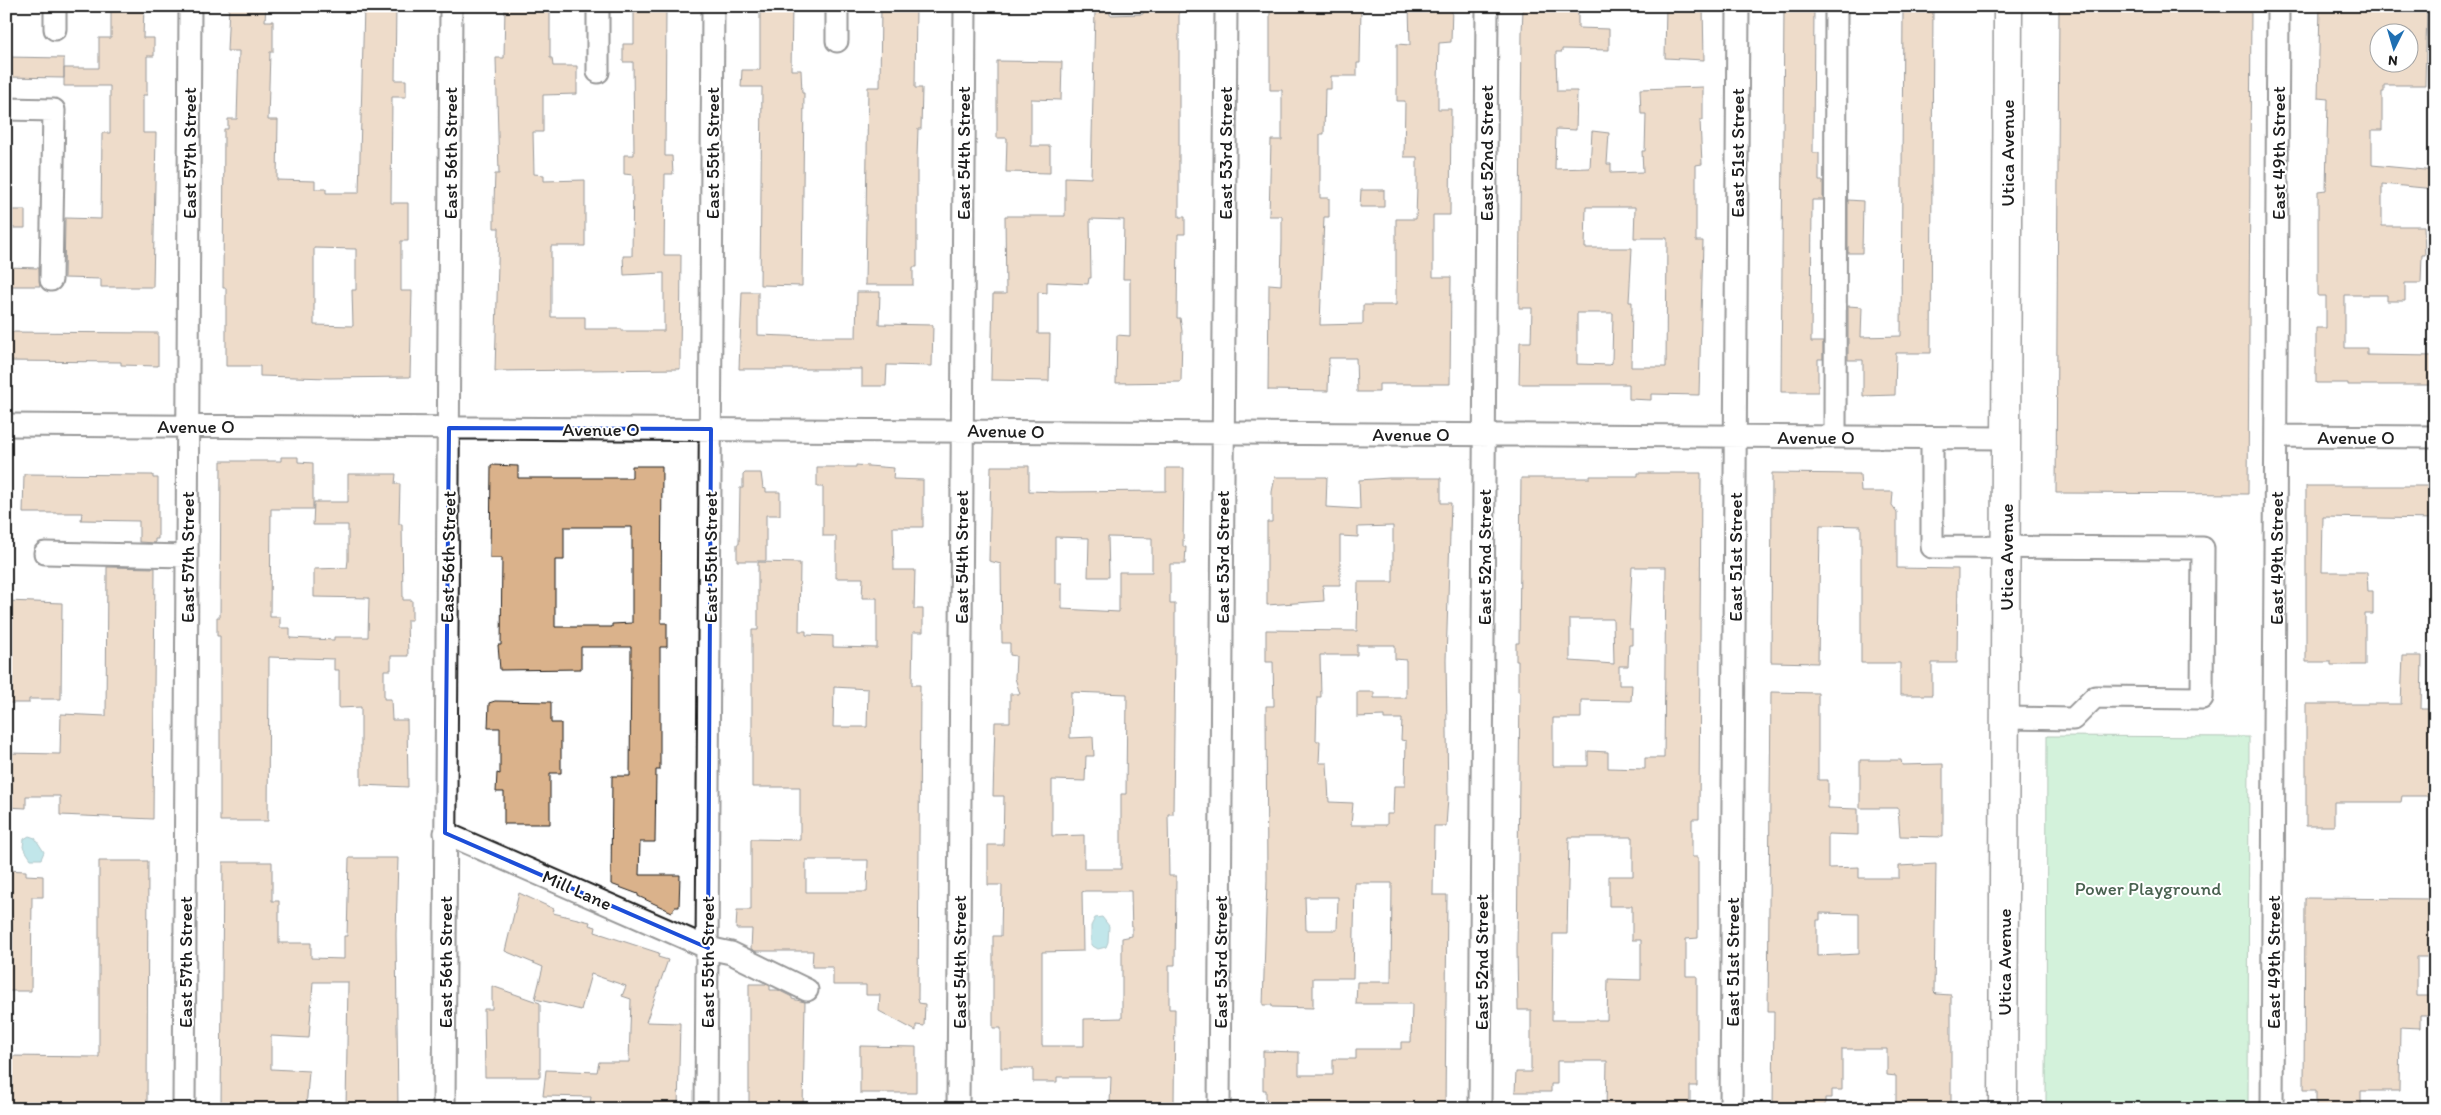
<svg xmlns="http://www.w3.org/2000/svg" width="2441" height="1115" viewBox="0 0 2441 1115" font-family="Itim,sans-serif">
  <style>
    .green { fill: #9de3b0; stroke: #5c8066 }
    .water { fill: #76c7d0; stroke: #528388 }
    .building { fill: #dab28b; stroke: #1c1c1c; fill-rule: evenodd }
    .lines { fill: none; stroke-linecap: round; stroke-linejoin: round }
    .minor-casing { stroke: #1c1c1c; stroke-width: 25 }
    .major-casing { stroke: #1c1c1c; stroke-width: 31 }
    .minor { stroke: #fff; stroke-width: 21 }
    .major { stroke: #fff; stroke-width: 28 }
    .marked { fill: none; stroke: #1d4ed8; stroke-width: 4; stroke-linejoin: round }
    .labels { text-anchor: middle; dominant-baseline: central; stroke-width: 4; stroke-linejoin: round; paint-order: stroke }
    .street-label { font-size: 19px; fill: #1c1c1c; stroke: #fff }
    .park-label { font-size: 19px; fill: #496250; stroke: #fff }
  </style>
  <rect width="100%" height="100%" fill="#fff"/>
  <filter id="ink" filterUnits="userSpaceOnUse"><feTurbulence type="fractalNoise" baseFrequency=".02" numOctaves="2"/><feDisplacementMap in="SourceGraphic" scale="10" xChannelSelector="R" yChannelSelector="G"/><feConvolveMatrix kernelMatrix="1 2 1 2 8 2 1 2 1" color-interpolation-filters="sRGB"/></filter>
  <g filter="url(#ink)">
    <path class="green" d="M2047 736 2249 737 2248 1109H2046Z"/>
    <path class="water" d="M29 836 35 838 44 852 41 859H31L23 847 24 839Z
      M1102 917 1109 926 1108 942 1106 947 1098 949 1091 945V926L1095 918Z"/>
    <path class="building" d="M111 6H144L143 38H154V56H147V95H143V133H156L153 287H101V279L64 278 65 218 101 219 102 133H110V86H64V68H99V38H111Z
      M229 6H266L265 21H273V52H270L268 120H278L277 180 315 181V189H326V193H359L364 6H396L395 80H406V97H392L391 203H408V241H401V291H412L410 377 329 378 260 376V366H226V288H223L224 129H228V119H237L239 51H227ZM314 248 356 249V290H352L353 326 314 325Z
      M505 6H550V58H552L553 66H577V94L543 95V132H533L534 174 544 175V181L585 180V246H551V317H585V329H622V331H664V273L624 275 623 256H632L633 175 624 174V155H634L633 62H623V44H634V6H666L665 156H672L673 174H665L664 255H681L680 369 495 371 499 228H494V201L495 174H499L496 58H504Z
      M760 6H792L791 70H801L802 93H804L802 286 760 285 762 87H741L742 70H760Z
      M881 6H916L915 88H922L921 129H918L917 157V267H913V285H865L868 87H880Z
      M1144 6H1179V217H1185V234H1178L1177 318H1180L1182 331 1181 382 1116 383 1117 335 1130 336V279H1123L1124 220 1090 219 1091 278H1089L1088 284 1047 282V293L1038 292V334H1050L1049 381 991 380 993 294H1006L1005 216H1065V177L1091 178 1095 11 1110 10V15L1143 14Z
      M1270 6H1361L1360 63H1357V76H1331V89H1325L1324 134H1320V198H1329V217H1324L1320 325 1363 324V305H1396V219H1416L1417 185V157H1404L1405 101H1397V44L1410 45 1409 6H1452L1451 42 1439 43 1438 83V109H1451L1450 215H1433V277H1451L1450 384H1379V392H1357L1356 358H1329L1328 391 1268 390 1269 284 1281 285 1282 241V216H1269L1271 140H1282V90H1270Z
      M1527 6H1578V28L1609 29V50L1562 49V52H1556L1557 91H1577L1576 130 1556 129 1555 169 1590 168 1592 131 1609 133 1607 164H1611V173L1643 172 1642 151H1645L1646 114H1641L1640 89 1703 87V120H1700L1702 164 1696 165V241H1703L1699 395 1651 394V400L1629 399V384H1519L1520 342H1531L1532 308H1519L1522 32 1523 9H1527ZM1586 207H1635L1634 238H1667L1666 367H1631L1632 302H1629L1632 248H1585ZM1577 313H1613L1612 363 1610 365 1577 364Z
      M1666 6H1703L1704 60 1665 58Z
      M1784 6H1814L1813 153H1819V181H1823V200H1812L1811 342H1823V359H1818V392H1781Z
      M1903 6H1933L1931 353H1896L1895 395 1863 396V360H1848V306L1862 307 1861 337 1901 336Z
      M2059 6H2251L2248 494 2056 493Z
      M2320 6H2427L2425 85H2384V92H2382V130H2372V165L2435 171V189L2382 184V226H2424L2425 255H2422L2421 283H2405V301H2387V295H2345V348H2367V355L2435 356V385H2348V383H2316V328H2326V296H2318V191L2326 190 2328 99 2318 98ZM2378 32H2408V62H2378Z
      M6 57 64 58V78L6 77Z
      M997 61 1062 62 1061 100 1031 99V146H1050V173L1006 172 1007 138H997Z
      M1361 190H1384V207H1360Z
      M1848 200 1863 201 1862 253H1848Z
      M6 210H25V228H6Z
      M6 267 39 268 40 286H6Z
      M742 292H758V335L814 337H856L857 292H880L879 324 933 325 932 366 887 365 886 386H862V369H739Z
      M6 332 158 333V366L121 365V362L6 361Z
      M281 457H298V462L313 463V509H271L270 617H280V628H290V638L334 640V637H368L369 598 314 597V569L347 568 348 560V525H313L314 502H348V474H396L395 484H400L399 524H402L403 600H412V620H407L408 656H391V670H384V699H391L392 720H407L408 787 361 785V707L339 708V670H334V659L269 657 268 821H220V636H217V617H220L221 461H281Z
      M491 465 518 466V478H632V466H662L661 623H667V647H660V770H656L655 842H640L639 875H680L679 907H675L672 912 638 896V894L611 884 612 776H630L631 647H581V669L500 670 498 645H501L502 558H490ZM564 527H632V623L612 624V627H555V560H564Z
      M856 465 894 468 893 479 923 480V527H893L894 570H915L914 609H923V632H913L912 685H920L918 999 919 1003 925 1004 924 1026 916 1025V1031L879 1011 880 995H866V985H833V967H812L813 951H755L751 949 752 929H736L737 910H751V839L800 840V787H752V630H758V562L800 563 799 631H806V635L833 636V647L877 648V598H862L863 578H836V536H823V487H817V467H856ZM834 687 868 689 867 727H833ZM806 860H868L867 892H806Z
      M991 466H1029V491L1059 492 1166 491V468H1184L1183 547H1186L1185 564H1170V604H1175V647L1173 814H1168L1169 876H1176L1175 965H1169V1009H1175L1174 1103H1110L1111 1077H1057V1082H1033V1068H1001V1028H993V936H1001L1002 885H988V845H1003L1004 796H993L995 722H1010V694H1020L1015 678 1016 656 1010 655V643H1002L1001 564 989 561ZM1055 537 1089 538 1088 577H1109L1108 537 1152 538V572H1119V612L1062 609V583H1055ZM1071 692 1127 694 1126 794H1121V869H1084V835L1052 836V780L1085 781 1086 756H1094L1093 737 1070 738ZM1085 891H1131L1132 936 1122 938V1018L1084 1019V1046H1042V952L1083 951 1082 892Z
      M745 473H761L763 488 766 489V492H780V515H766V561H737V544H739L740 488H743V475Z
      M1638 473H1701L1699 819H1692V857H1698V938L1686 939V976H1697V1086H1690V1109H1606L1607 1061H1557V1084H1551V1092H1515L1516 1072H1531V1010H1518L1517 951 1520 691H1518V661H1516V643H1519L1521 478H1590V476H1638ZM1632 567H1666L1664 758H1645V769L1608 768V752L1588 751V766H1553V718H1581V700L1631 701 1632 685H1619V666H1628L1629 645H1632V629H1629ZM1570 619H1613L1614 664 1570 661ZM1569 837H1633V876H1609V906H1632V940H1641V980L1608 979 1607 1020H1552L1553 934H1567Z
      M1772 473 1860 474 1861 492H1893L1892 505 1897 512V568L1958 569 1957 663H1932V695H1900V663H1861V526L1820 525 1818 663 1771 662Z
      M24 474 153 475V478H158V539H155V543L139 542V521L81 520 82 513H23Z
      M1275 477H1327L1326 507 1360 509 1359 480 1389 478H1441V503H1451L1446 660 1448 798 1446 826H1434L1433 895H1447L1445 1109H1266V1090H1263V1051L1299 1052V1075H1333V1059H1356V1049H1401V1042H1411L1412 1004H1356L1357 982H1391L1392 883H1355L1353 978H1313V1008L1272 1007V1005H1263L1267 880 1266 706H1274L1273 662H1266V630L1357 631 1358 582H1393V526L1358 527V537L1340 536V585H1323L1324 601 1267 605V522H1272V492ZM1357 645H1395V659L1406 660V698H1374V692H1357V717L1384 716V719H1402L1401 740 1406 741 1405 786H1394L1393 814H1387V825H1351L1353 803 1329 802 1327 763H1319L1320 741H1316L1317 697H1321L1320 655H1357ZM1305 897H1338L1337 930H1306Z
      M2306 486H2435V519L2323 517 2322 572H2367L2368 591H2373V614H2365V665H2331V662H2306Z
      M107 567 155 568 153 819 60 815V796H26V808L6 807V753L60 754 61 714 106 716Z
      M6 601 62 603 61 699H29V703H6Z
      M2403 656H2422L2421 709H2435V796H2402L2401 802H2334V826H2306V704H2401Z
      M1771 692 1818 693V780H1828V808L1858 809V835L1828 834V868L1859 867V878H1899V866L1936 864 1934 992 1936 994 1951 995V1109H1896V1076L1887 1075V1049H1842V1090H1832V1098H1825V1109H1773L1774 1011H1768ZM1820 913 1859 914V954L1817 956V920H1820Z
      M495 701 551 702V723H561V773H550V824H504V792H496L497 773 500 774V728H488L489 703Z
      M1860 760H1901L1902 765 1943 764V837L1900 836 1898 808H1860Z
      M349 858H398L396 934 398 1109H346L348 982H313L309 1038 271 1036V1069L309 1071 306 1109 221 1107 223 862H272V901H279V943H311V958L344 959V936H347Z
      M99 861H148L147 1106H77V1109L6 1107V1056L99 1057Z
      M6 870 26 871V875L43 876V897H32L31 991H6Z
      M519 893 554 909 553 913 590 922 589 925 596 927 595 932 659 953 658 957 668 960 646 1022 680 1023 678 1109H589L591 1097 543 1096 546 1070 597 1072 599 1062H629L631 999 622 996 626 986 591 974 581 1010 535 999 543 967 505 951Z
      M2305 898 2435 899V957H2417V996H2435V1015H2420V1028L2400 1027 2399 1091H2361V1109H2316V1090H2304Z
      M749 984H766L770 986V990H778L792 997V999L805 1002 803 1109H749Z
      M492 986 540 1003V1077H485L484 1009H492Z
      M860 1046 916 1047V1093H860Z"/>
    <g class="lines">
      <g class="minor-casing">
        <path id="minor" d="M55 6V29
          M837 41V6
          M598 72V6
          M6 109 54 110 51 280
          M6 425 2006 438
          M2277 436 2435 437
          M1835 437 1836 6
          M1932 438V547L2203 548 2202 698 2095 697 2073 719 2005 718
          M45 553 187 556
          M445 833 708 948 731 953 807 990
          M184 1109 190 6
          M444 1109 451 6
          M706 1109 713 6
          M958 1109 965 6
          M1219 1109 1226 6
          M1480 1109 1487 6
          M1731 1109 1738 6
          M2272 1109 2278 6"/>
      </g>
      <g class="major-casing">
        <path id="major" d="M2003 1109 2008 6"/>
      </g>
      <use href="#minor" class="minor"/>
      <use href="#major" class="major"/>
    </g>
  </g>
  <path d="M0 0H2441V1115H0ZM449 428 711 429 708 948 445 833Z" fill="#fff" fill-opacity=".55" fill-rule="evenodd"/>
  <path class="marked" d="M449 428 711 429 708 948 445 833Z"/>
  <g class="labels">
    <g class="street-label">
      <text transform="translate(189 153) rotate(-90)">East 57th Street</text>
      <text transform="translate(450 153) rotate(-90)">East 56th Street</text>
      <text transform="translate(712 153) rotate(-90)">East 55th Street</text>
      <text transform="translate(963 153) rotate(-90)">East 54th Street</text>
      <text transform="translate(1225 153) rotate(-90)">East 53rd Street</text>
      <text transform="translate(1486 153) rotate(-90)">East 52nd Street</text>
      <text transform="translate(1737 153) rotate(-90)">East 51st Street</text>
      <text transform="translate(2007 153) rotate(-90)">Utica Avenue</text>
      <text transform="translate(2278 153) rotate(-90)">East 49th Street</text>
      <text x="196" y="426">Avenue O</text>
      <text x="601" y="429">Avenue O</text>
      <text transform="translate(1006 431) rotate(1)">Avenue O</text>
      <text x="1411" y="434">Avenue O</text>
      <text x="1816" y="437">Avenue O</text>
      <text x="2356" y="437">Avenue O</text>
      <text transform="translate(187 557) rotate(-90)">East 57th Street</text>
      <text transform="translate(448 557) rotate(-89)">East 56th Street</text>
      <text transform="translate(710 557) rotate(-90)">East 55th Street</text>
      <text transform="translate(961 557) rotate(-90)">East 54th Street</text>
      <text transform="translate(1222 557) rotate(-90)">East 53rd Street</text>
      <text transform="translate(1484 557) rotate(-90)">East 52nd Street</text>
      <text transform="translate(1735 557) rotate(-90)">East 51st Street</text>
      <text transform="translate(2006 557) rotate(-90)">Utica Avenue</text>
      <text transform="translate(2276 558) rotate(-90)">East 49th Street</text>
      <text transform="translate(577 890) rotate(24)">Mill Lane</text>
      <text transform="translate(185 962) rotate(-90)">East 57th Street</text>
      <text transform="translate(445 962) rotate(-90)">East 56th Street</text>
      <text transform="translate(707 962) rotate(-90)">East 55th Street</text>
      <text transform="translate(959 962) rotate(-90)">East 54th Street</text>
      <text transform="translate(1220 962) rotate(-90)">East 53rd Street</text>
      <text transform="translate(1481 962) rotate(-90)">East 52nd Street</text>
      <text transform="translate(1732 962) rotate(-90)">East 51st Street</text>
      <text transform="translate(2004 962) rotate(-90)">Utica Avenue</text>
      <text transform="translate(2273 962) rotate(-90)">East 49th Street</text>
    </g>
    <g class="park-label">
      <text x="2148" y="888">Power Playground</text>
    </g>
  </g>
  <rect width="2441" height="1115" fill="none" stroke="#fff" stroke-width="25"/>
  <rect x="12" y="12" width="2416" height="1090" fill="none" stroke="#1c1c1c" stroke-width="2" filter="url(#ink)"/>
  <g transform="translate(2394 48) rotate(185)"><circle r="24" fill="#ffffff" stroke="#a4a4a4"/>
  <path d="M0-4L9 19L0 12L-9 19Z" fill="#1f6fb2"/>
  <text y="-8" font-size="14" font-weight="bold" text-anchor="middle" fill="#1c1c1c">N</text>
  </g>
</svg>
